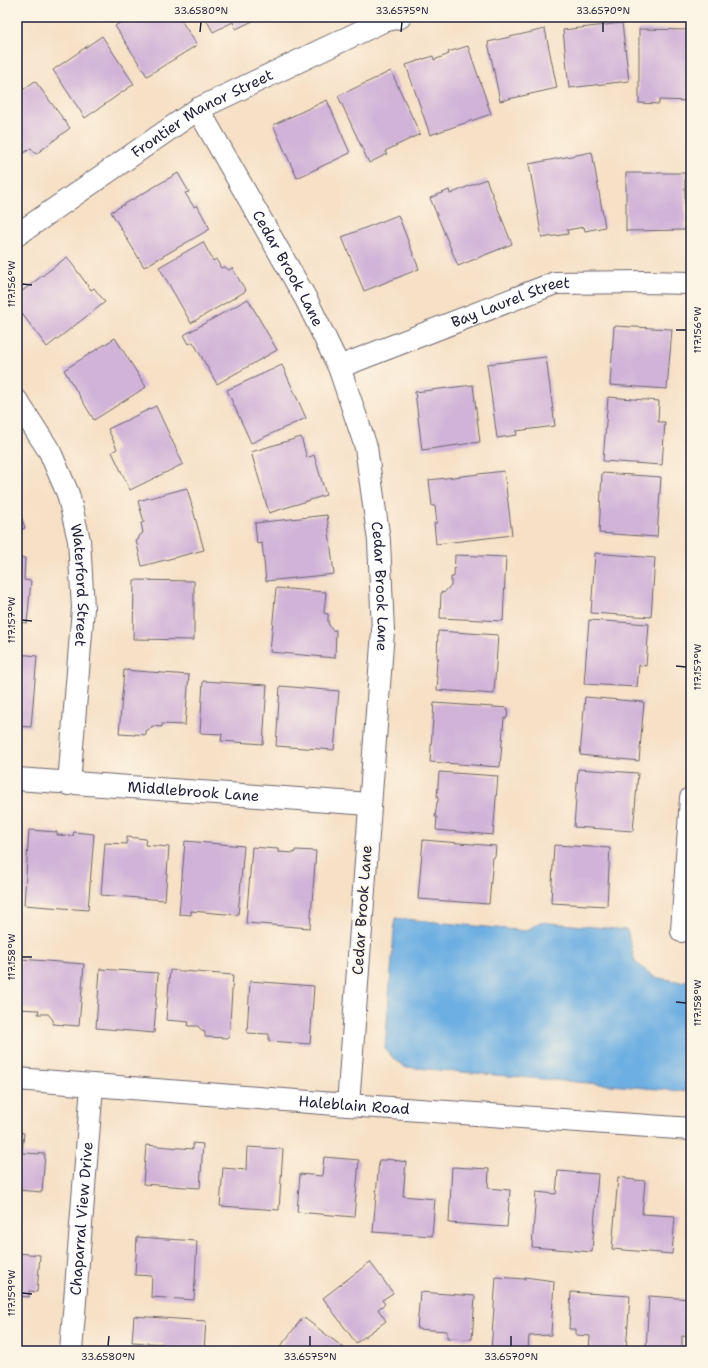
<svg xmlns="http://www.w3.org/2000/svg" width="708" height="1368" viewBox="0 0 708 1368" font-family="'Shantell Sans',sans-serif">
  <style>
    .water { fill: #6dafe2; stroke: #48688e }
    .building { fill: #d1b3d8 }
    .lines { fill: none; stroke-linecap: round; stroke-linejoin: round }
    .street-casing { stroke: #6c646c; stroke-width: 24 }
    .street { stroke: #fff; stroke-width: 22 }
    .ticks { fill: none; stroke: #22223b; stroke-width: 1.5 }
    .labels { text-anchor: middle; dominant-baseline: central; stroke-width: 3; stroke-linejoin: round; paint-order: stroke }
    .street-label { font-size: 15px; fill: #22223b; stroke: #fcf5e5 }
    .neatline { fill: none; stroke: #22223b; stroke-width: 1.5 }
    .ticks-label { font-size: 10px; text-anchor: middle; fill: #22223b }
  </style>
  <rect width="100%" height="100%" fill="#fcf5e5"/>
  <filter id="ink" filterUnits="userSpaceOnUse"><feTurbulence type="fractalNoise" baseFrequency=".025" numOctaves="2"/><feDisplacementMap in="SourceGraphic" scale="8" xChannelSelector="R" yChannelSelector="G"/><feConvolveMatrix kernelMatrix="1 2 1 2 8 2 1 2 1" color-interpolation-filters="sRGB"/></filter>
  <filter id="wash" filterUnits="userSpaceOnUse"><feTurbulence type="fractalNoise" baseFrequency=".012" numOctaves="4" result="noise"/><feDisplacementMap in="SourceGraphic" scale="16" xChannelSelector="R" yChannelSelector="G"/><feGaussianBlur stdDeviation="0.9" result="paint"/><feColorMatrix in="noise" values="0 0 0 0 0 0 0 0 0 0 0 0 0 0 0 0 0 1.4 0 .05"/><feComposite in="paint" operator="in"/></filter>
  <g filter="url(#wash)">
    <rect width="100%" height="100%" fill="#f6e0c6"/>
    <path class="water" d="M395 918 526 931 540 922 627 930 635 962 654 977 681 982 691 979V1092L404 1067 385 1050Z"/>
    <g id="blocks">
      <path class="building" d="M129 17H179L197 45 147 76 115 26Z
        M205 17H261L236 29 233 22 213 32Z
        M622 23 629 81 569 88 563 30Z
        M545 29 557 88 500 101 488 42Z
        M639 29 691 30V101L659 100V104L639 103Z
        M102 36 134 84 85 118 53 70Z
        M468 46 491 114 430 135 406 65 433 56 434 60 449 54 448 52Z
        M391 71 420 134 385 151 387 154 369 163 338 96Z
        M35 81 70 128 36 154 31 148 17 158V94Z
        M327 100 350 153 297 178 273 125Z
        M592 152 605 227 585 231 584 227 567 230 568 234 542 238 529 164Z
        M178 173 189 192 185 193 194 207 197 205 210 229 144 267 111 212Z
        M626 173H685V230L626 231Z
        M486 179 512 244 458 266 430 198 449 190 450 194Z
        M398 215 419 269 364 291 342 237Z
        M203 242 213 261 216 259 221 268 225 267 229 270 232 268 246 291 191 323 159 267Z
        M67 257 91 290 94 288 105 302 47 347 17 307V295Z
        M248 299 277 350 217 384 193 342 189 344 184 335Z
        M614 326 672 329 667 389 610 385Z
        M115 338 146 387 94 420 64 370Z
        M546 357 555 426 516 431 517 435 497 438 487 364Z
        M282 365 306 418 251 443 227 390Z
        M473 385 480 442 422 450 415 392Z
        M608 397 659 401 658 422H665L662 465 603 461Z
        M156 406 183 464 130 490 112 452 117 449 108 429Z
        M301 437 307 458 314 455 326 495 269 513 251 452Z
        M504 471 512 535 436 544 434 523H437L435 506H432L429 480Z
        M602 473 661 477 657 537 599 533Z
        M187 488 204 550 142 566 136 540H138L140 535 143 533 141 523 144 522 138 501Z
        M17 504 25 528 17 531Z
        M327 515 334 574 266 581 262 543 257 544 255 523Z
        M595 553 655 558 651 617 591 613Z
        M455 555 506 557 503 621 440 618 441 592 444 593 448 588 451 586V577H454Z
        M17 557 25 558 24 580 31 581 27 623 17 622Z
        M134 580 194 581V640L133 639Z
        M276 588 326 592 324 613 328 614V623L332 630H336L335 658 270 652Z
        M589 620 649 624 646 666 639 665 637 687 584 684Z
        M438 631 498 635 494 694 437 690 438 677H436L437 660H438L439 658H437Z
        M17 654 37 656 31 727 17 726Z
        M124 670 189 675 185 725 162 724V727L152 726 151 728 146 731V735L135 734V735L119 734Z
        M203 681 267 685 263 744 221 741 222 734 200 733Z
        M280 686 339 691 334 750 276 746Z
        M585 697 644 702 639 761 580 755Z
        M434 703 508 708 507 718H504L500 767 430 762Z
        M578 769 638 773 633 831 574 827Z
        M439 772 498 776 493 835 436 830 437 817H435L437 802H438V798H437Z
        M17 827 21 828 18 865H17Z
        M29 830 57 832V835L73 836 74 832 94 834 88 910 24 905Z
        M127 837 146 839 145 845 169 847 165 900 101 895 105 843 127 844Z
        M423 840 496 846 495 857H493L489 904 418 899Z
        M185 841 244 846 238 915 191 911V915L179 914Z
        M554 845 610 848 607 906 551 903Z
        M252 847 278 849V852L295 853V850L316 851 310 928 246 923Z
        M21 959 84 964 79 1026 53 1024V1020L48 1014H38L39 1010 17 1009Z
        M100 969 158 973 154 1033 96 1028Z
        M170 970 233 975 229 1038 205 1037V1032L202 1031 198 1026H188L189 1022 166 1020Z
        M250 981 314 986 310 1044 269 1041V1034L247 1033Z
        M17 1132 24 1133 22 1153 45 1154 42 1192 17 1190Z
        M193 1143 203 1144 200 1188 143 1184 146 1145 193 1149Z
        M247 1147 283 1149 279 1210 220 1206 223 1168 246 1170Z
        M324 1157 359 1160 354 1217 297 1212 300 1174 322 1176Z
        M387 1159 406 1162 403 1196 435 1199 432 1236 373 1232 379 1160H387Z
        M452 1167 489 1169 488 1188 510 1190 507 1227 449 1223Z
        M558 1171 598 1174 592 1252 532 1247 536 1192 556 1194Z
        M618 1177 626 1178V1179L645 1181 642 1214 675 1216 672 1254 612 1249Z
        M690 1218H691V1242H688Z
        M137 1237 197 1241 194 1300 151 1297 152 1276 135 1275Z
        M17 1253 40 1255 37 1292 29 1291V1297L17 1296Z
        M370 1262 393 1293 382 1300 385 1304 378 1309 386 1321 356 1343 323 1298Z
        M496 1277 525 1279V1277L554 1281 551 1335 529 1336 528 1351H491Z
        M420 1292 475 1296 472 1339 447 1338V1331L417 1329Z
        M571 1292 630 1296 626 1351H589L590 1336 576 1335V1329H569Z
        M649 1296 691 1299V1337L682 1336V1351H646Z
        M134 1316 206 1321 204 1351H162L163 1344 132 1342Z
        M303 1317 348 1351H277Z"/>
    </g>
  </g>
  <g filter="url(#ink)">
    <use href="#blocks" fill-opacity="0" stroke="#6c646c" stroke-width="1"/>
    <g class="lines">
      <g class="street-casing">
        <g id="street">
          <path id="s1" d="M198 109 306 299 339 367 366 447 379 541 383 631 348 1105"/>
          <path id="s2" d="M17 235 198 109 383 21 400 17"/>
          <path id="s3" d="M339 367 555 283 644 282 691 283"/>
          <path id="s4" d="M17 401 50 452 68 494 79 540 83 608 69 784"/>
          <path id="s5" d="M17 779 370 804"/>
          <path d="M682 931 691 798"/>
          <path id="s6" d="M17 1079 348 1105 691 1129"/>
          <path id="s7" d="M71 1351 92 1086"/>
        </g>
      </g>
      <use href="#street" class="street"/>
    </g>
  </g>
  <path class="ticks" d="M200 32 201 22M401 32 402 22M603 32V22M22 284 32 285M676 330H686M22 620 32 621M676 666 686 667M22 957H32M676 1002 686 1003M22 1293 32 1294M108 1346 109 1336M310 1346V1336M511 1346V1336"/>
  <g class="labels">
    <g class="street-label">
      <text stroke="none"><textPath href="#s2" startOffset="222">Frontier Manor Street</textPath></text>
      <text stroke="none"><textPath href="#s1" startOffset="183">Cedar Brook Lane</textPath></text>
      <text stroke="none"><textPath href="#s3" startOffset="184">Bay Laurel Street</textPath></text>
      <text stroke="none"><textPath href="#s4" startOffset="199">Waterford Street</textPath></text>
      <text stroke="none"><textPath href="#s1" startOffset="519">Cedar Brook Lane</textPath></text>
      <text stroke="none"><textPath href="#s5" startOffset="177">Middlebrook Lane</textPath></text>
      <text transform="translate(362 910) rotate(-86)">Cedar Brook Lane</text>
      <text stroke="none"><textPath href="#s6" startOffset="338">Haleblain Road</textPath></text>
      <text stroke="none"><textPath href="#s7" startOffset="133">Chaparral View Drive</textPath></text>
    </g>
  </g>
  <rect width="708" height="1368" fill="none" stroke="#fcf5e5" stroke-width="44"/>
  <rect x="22" y="22" width="664" height="1324" class="neatline"/>
  <g class="ticks-label">
    <text x="201" y="14">33.6580°N</text>
    <text x="402" y="14">33.6575°N</text>
    <text x="603" y="14">33.6570°N</text>
    <text transform="translate(11 284) rotate(-90)" y="4">117.156°W</text>
    <text transform="translate(697 330) rotate(-90)" y="4">117.156°W</text>
    <text transform="translate(11 620) rotate(-90)" y="4">117.157°W</text>
    <text transform="translate(697 667) rotate(-90)" y="4">117.157°W</text>
    <text transform="translate(11 957) rotate(-90)" y="4">117.158°W</text>
    <text transform="translate(697 1003) rotate(-90)" y="4">117.158°W</text>
    <text transform="translate(11 1293) rotate(-90)" y="4">117.159°W</text>
    <text x="108" y="1360">33.6580°N</text>
    <text x="310" y="1360">33.6575°N</text>
    <text x="511" y="1360">33.6570°N</text>
  </g>
</svg>
